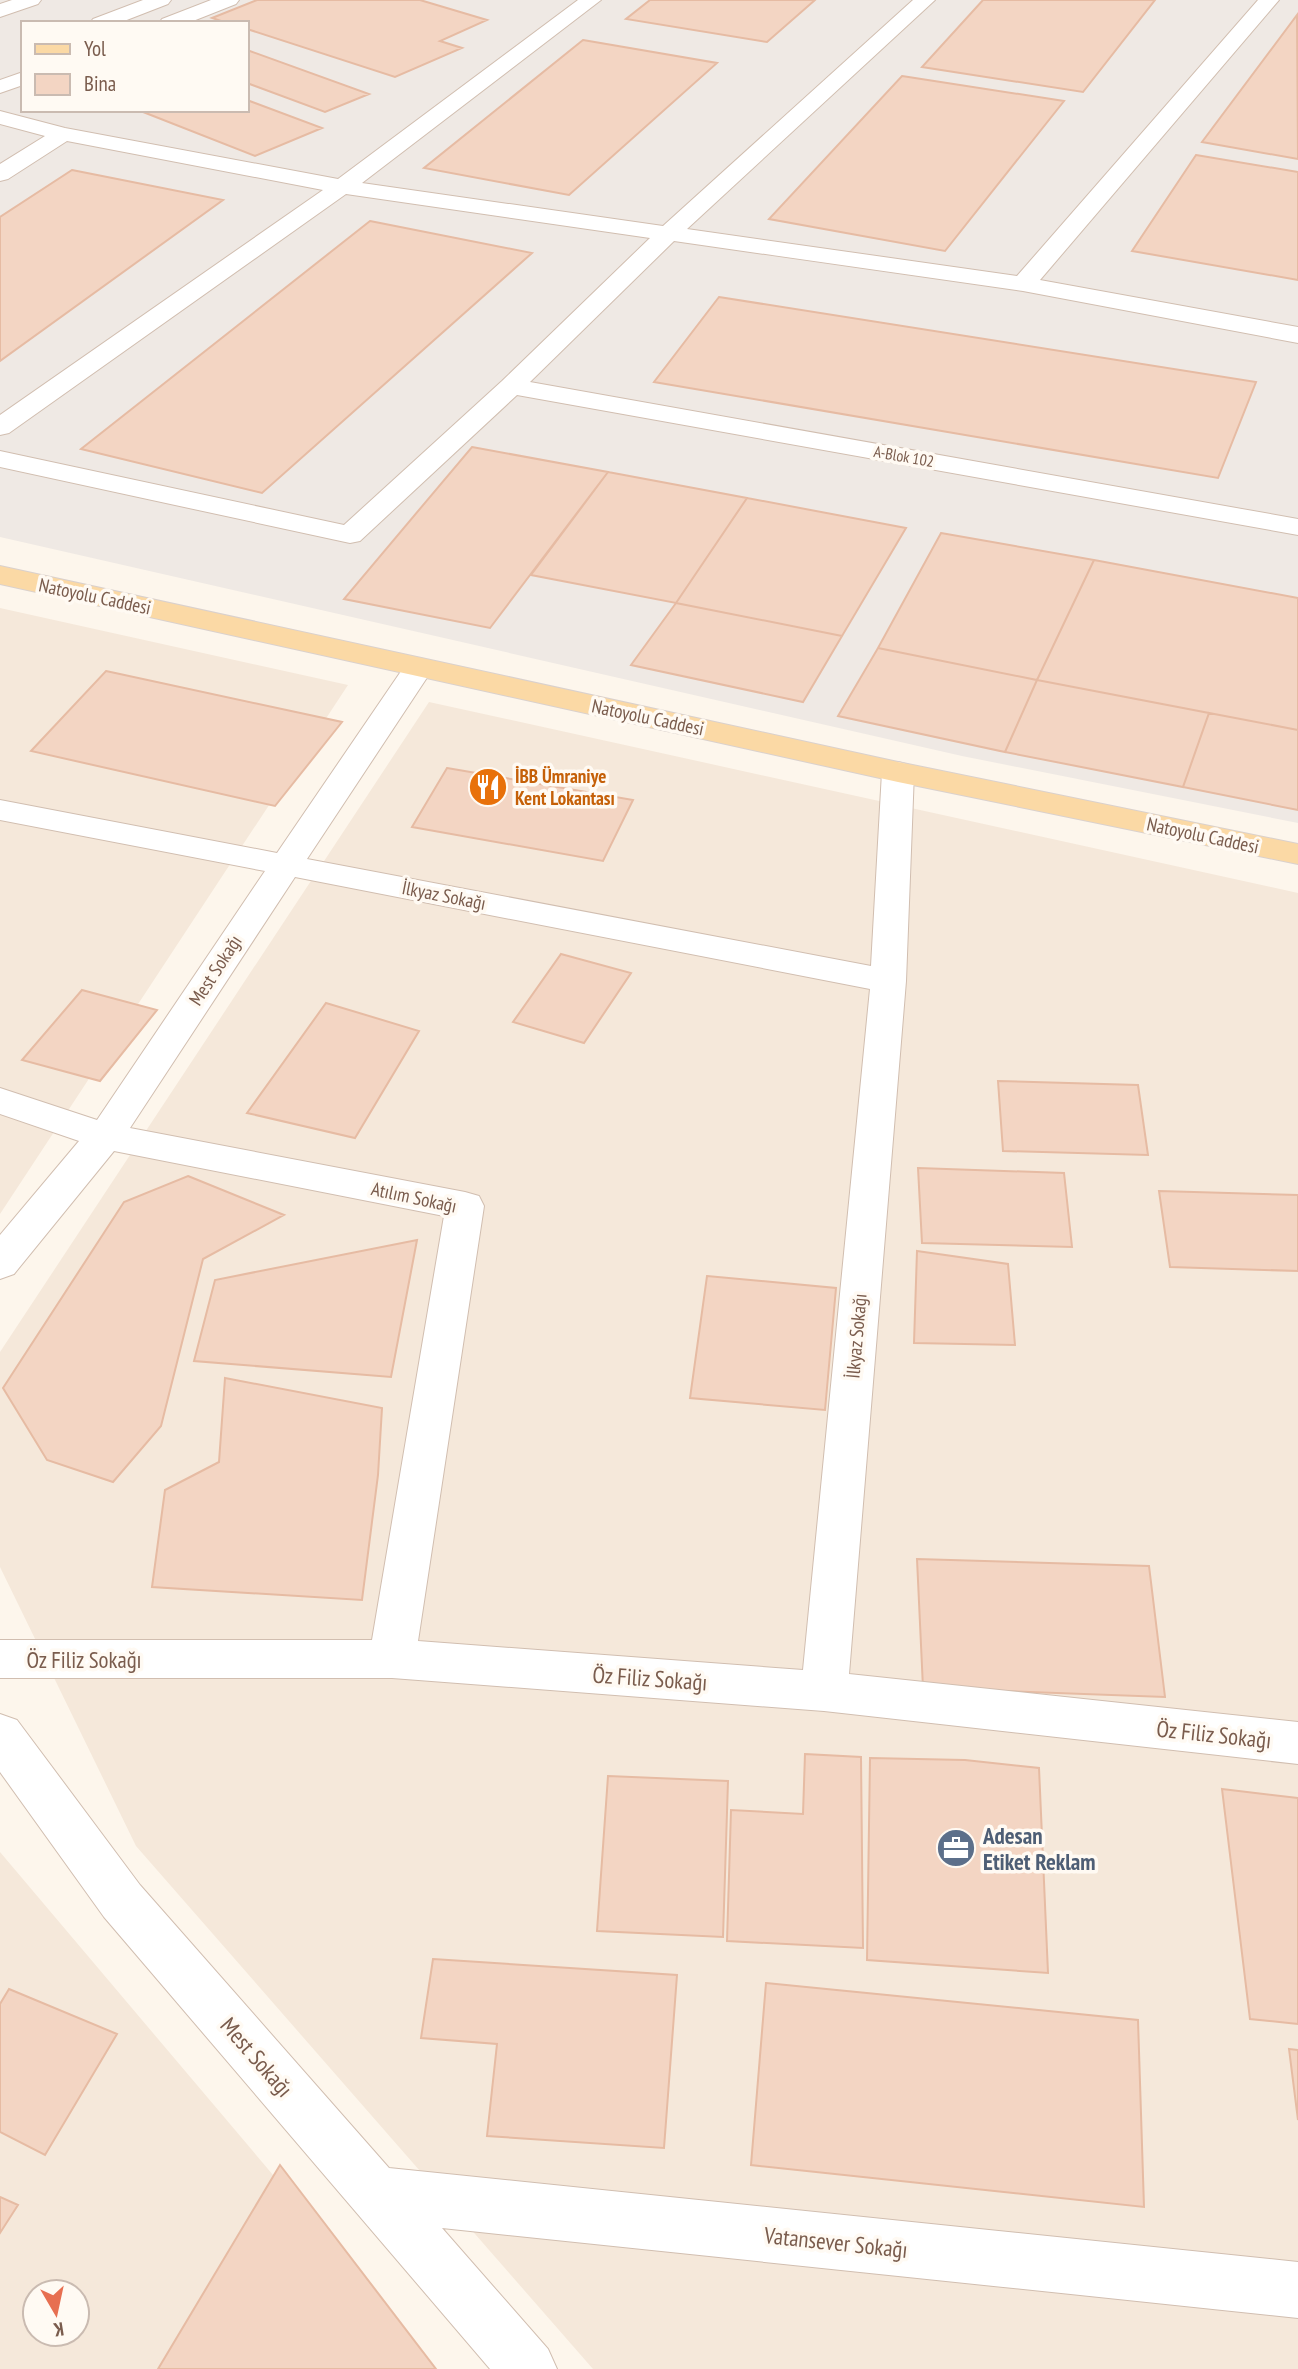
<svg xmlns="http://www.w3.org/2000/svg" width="1298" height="2369" viewBox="0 0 1298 2369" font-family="'PT Sans Narrow',sans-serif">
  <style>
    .residential { fill: #f5e8da; fill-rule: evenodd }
    .industrial { fill: #efe9e4; fill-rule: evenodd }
    .building { fill: #f3d5c3; stroke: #e6bba3; stroke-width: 2 }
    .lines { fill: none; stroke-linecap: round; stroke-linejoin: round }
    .minor-casing { stroke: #d1beb0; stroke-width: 2 }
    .major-casing { stroke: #dad1cd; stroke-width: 2 }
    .minor { fill: #fff; fill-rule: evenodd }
    .major { fill: #fbd9a5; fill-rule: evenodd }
    .labels { text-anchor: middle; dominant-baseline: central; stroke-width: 7; stroke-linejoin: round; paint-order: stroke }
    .far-street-label { font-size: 16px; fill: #7a5c4d; stroke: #fffaf3 }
    .street-label { font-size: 19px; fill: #7a5c4d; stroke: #fffaf3 }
    .food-label { font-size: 19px; font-weight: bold; fill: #c56008; stroke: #fffaf3; text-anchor: start }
    .near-street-label { font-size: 23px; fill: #7a5c4d; stroke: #fffaf3 }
    .near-service-label { font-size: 23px; font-weight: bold; fill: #4e5e75; stroke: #fffaf3; text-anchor: start }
  </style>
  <rect width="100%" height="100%" fill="#fdf6ec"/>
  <path class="residential" d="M0 608 348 685 0 1214Z
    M429 702 1298 893V2369H593L136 1846 0 1567V1352Z
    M0 1852 437 2369H0ZM35 2292H77V2334H35Z"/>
  <path class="industrial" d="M0 0H1298V823L962 756 0 537ZM23 23H247V110H23Z"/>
  <path class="building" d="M257 0H420L487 20 440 41 462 48 395 77 247 29V23H227L212 18Z
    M650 0H815L767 42 626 19Z
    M983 0H1155L1083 92 922 67Z
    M1297 15 1298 159 1202 142Z
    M583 40 717 63 569 195 424 168Z
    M247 50 369 94 325 112 247 83Z
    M902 76 1064 101 945 251 769 219Z
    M247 100 322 128 255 156 138 110H247Z
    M1196 155 1298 172V280L1132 251Z
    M72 170 223 200 0 361V217Z
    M370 221 532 253 262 493 81 449Z
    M719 297 1256 382 1218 478 654 382Z
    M472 447 608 472 490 628 344 599Z
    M608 472 747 498 676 603 531 575Z
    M747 498 906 528 842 636 676 603Z
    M941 533 1094 560 1037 680 878 648Z
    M1094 560 1298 598V730L1037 680Z
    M676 603 842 636 803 702 631 665Z
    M878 648 1037 680 1005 752 838 716Z
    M106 671 342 722 275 806 31 751Z
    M1037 680 1209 713 1183 787 1005 752Z
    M1209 713 1298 730V810L1183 787Z
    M447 768 633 800 603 861 412 827Z
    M561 954 631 973 584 1043 513 1022Z
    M82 990 157 1010 100 1081 22 1060Z
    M326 1003 419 1031 355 1138 247 1113Z
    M998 1081 1138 1085 1148 1155 1003 1151Z
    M918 1168 1064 1173 1072 1247 922 1243Z
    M188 1176 284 1215 203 1259 161 1426 113 1482 47 1460 3 1388 124 1202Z
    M1159 1191 1298 1195V1271L1170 1267Z
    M417 1240 391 1377 194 1361 215 1280Z
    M917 1251 1008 1264 1015 1345 914 1343Z
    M707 1276 836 1288 825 1410 690 1398Z
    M225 1378 382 1408 378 1475 362 1600 152 1587 165 1490 219 1462Z
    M917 1559 1149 1566 1165 1697 923 1688Z
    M805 1754 861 1757 863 1948 727 1941 731 1810 803 1814Z
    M870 1758 965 1760 1039 1768 1048 1973 867 1960Z
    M608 1776 728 1781 723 1937 597 1931Z
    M1222 1789 1298 1798V2024L1250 2019Z
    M433 1959 677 1975 664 2148 487 2136 497 2044 421 2038Z
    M766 1983 1138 2020 1144 2207 751 2165Z
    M9 1989 117 2034 45 2155 0 2132V2004Z
    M1289 2049 1298 2050V2120Z
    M280 2165 436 2369H158Z
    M0 2197 18 2205 0 2233Z"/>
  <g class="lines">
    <g class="minor-casing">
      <path id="minor" d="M12 0H41L38 4 0 17V4Z
        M143 0H171L168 4 119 23H90L93 19Z
        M211 0H239L236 4 188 23H159L162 19Z
        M578 0H601L362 183 663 226 913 0H935L687 229 1017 276 1258 0H1279L1040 280 1298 327V343L1023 291 674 241 530 382 1298 519V535L517 395 360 541 350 543 0 467V451L344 525 502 381 650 238 346 194 9 433 0 435V415L323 190 67 141 8 179 0 181V164L45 136 0 124V111L65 128 338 179Z
        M23 72V85L0 93V80Z
        M419 658 430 661 434 667 307 859 871 966 882 772 887 765 898 762 909 765 914 772 906 981 849 1674 1298 1722V1764L824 1711 392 1678H0V1640H372L444 1216 114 1151 14 1274 0 1279V1235L79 1141 0 1114V1088L97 1120 265 871 0 820V800L277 853 408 661ZM295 877 870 989 803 1670 418 1641 484 1206 479 1196 465 1192 130 1128Z
        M0 1714 17 1720 140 1885 389 2168 1298 2262V2318L442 2228 548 2349 557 2369H490L104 1917 0 1772Z"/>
    </g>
    <g class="major-casing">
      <path id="major" d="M0 566 898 762 1298 844V864L898 782 0 584Z"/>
    </g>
    <use href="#minor" class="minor"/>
    <use href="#major" class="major"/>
  </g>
  <defs>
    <g id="restaurant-disc" transform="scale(2.0125)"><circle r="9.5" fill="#e8710a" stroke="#fffaf3"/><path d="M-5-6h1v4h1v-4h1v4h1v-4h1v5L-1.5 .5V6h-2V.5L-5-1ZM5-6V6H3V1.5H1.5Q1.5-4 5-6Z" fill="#fff"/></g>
    <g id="office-disc" transform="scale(2.0125)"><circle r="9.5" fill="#5c6f8a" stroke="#fffaf3"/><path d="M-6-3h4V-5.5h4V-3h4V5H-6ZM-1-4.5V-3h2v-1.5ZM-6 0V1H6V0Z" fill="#fff"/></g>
  </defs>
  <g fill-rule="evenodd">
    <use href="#restaurant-disc" x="488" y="787"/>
    <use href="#office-disc" x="956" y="1848"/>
  </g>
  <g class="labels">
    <g class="far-street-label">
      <text transform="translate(904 456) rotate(10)">A-Blok 102</text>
    </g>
    <g class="street-label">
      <text transform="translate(95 596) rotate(12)">Natoyolu Caddesi</text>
      <text transform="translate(648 717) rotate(12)">Natoyolu Caddesi</text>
      <text transform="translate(1203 835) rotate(12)">Natoyolu Caddesi</text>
      <text transform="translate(444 895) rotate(11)">İlkyaz Sokağı</text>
      <text transform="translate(215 970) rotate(-57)">Mest Sokağı</text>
      <text transform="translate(414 1197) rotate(12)">Atılım Sokağı</text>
      <text transform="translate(856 1336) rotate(-85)">İlkyaz Sokağı</text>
    </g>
    <g class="food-label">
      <text x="515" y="776">İBB Ümraniye<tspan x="515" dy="22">Kent Lokantası</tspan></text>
    </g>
    <g class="near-street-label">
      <text x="84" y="1659">Öz Filiz Sokağı</text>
      <text transform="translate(650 1678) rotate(4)">Öz Filiz Sokağı</text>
      <text transform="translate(1214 1734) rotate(6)">Öz Filiz Sokağı</text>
      <text transform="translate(257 2057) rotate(49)">Mest Sokağı</text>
      <text transform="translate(836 2242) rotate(6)">Vatansever Sokağı</text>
    </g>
    <g class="near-service-label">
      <text x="983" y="1835">Adesan<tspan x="983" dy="26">Etiket Reklam</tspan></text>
    </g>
  </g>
  <rect x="21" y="21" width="228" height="91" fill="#fffaf3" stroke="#cabbb1" stroke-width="2"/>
  <rect x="35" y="44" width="35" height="10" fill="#fbd9a5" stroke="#cabbb1" stroke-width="2"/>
  <text x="84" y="56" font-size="21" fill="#7a5c4d">Yol</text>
  <rect x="35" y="74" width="35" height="21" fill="#f3d5c3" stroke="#cabbb1" stroke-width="2"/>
  <text x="84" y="91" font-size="21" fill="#7a5c4d">Bina</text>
  <g transform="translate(56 2313) rotate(171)"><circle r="33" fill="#fffaf3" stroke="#cabbb1" stroke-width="2"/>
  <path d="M0-5L12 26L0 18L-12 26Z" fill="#e76f51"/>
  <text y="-10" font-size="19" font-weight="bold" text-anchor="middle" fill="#7a5c4d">K</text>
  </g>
</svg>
